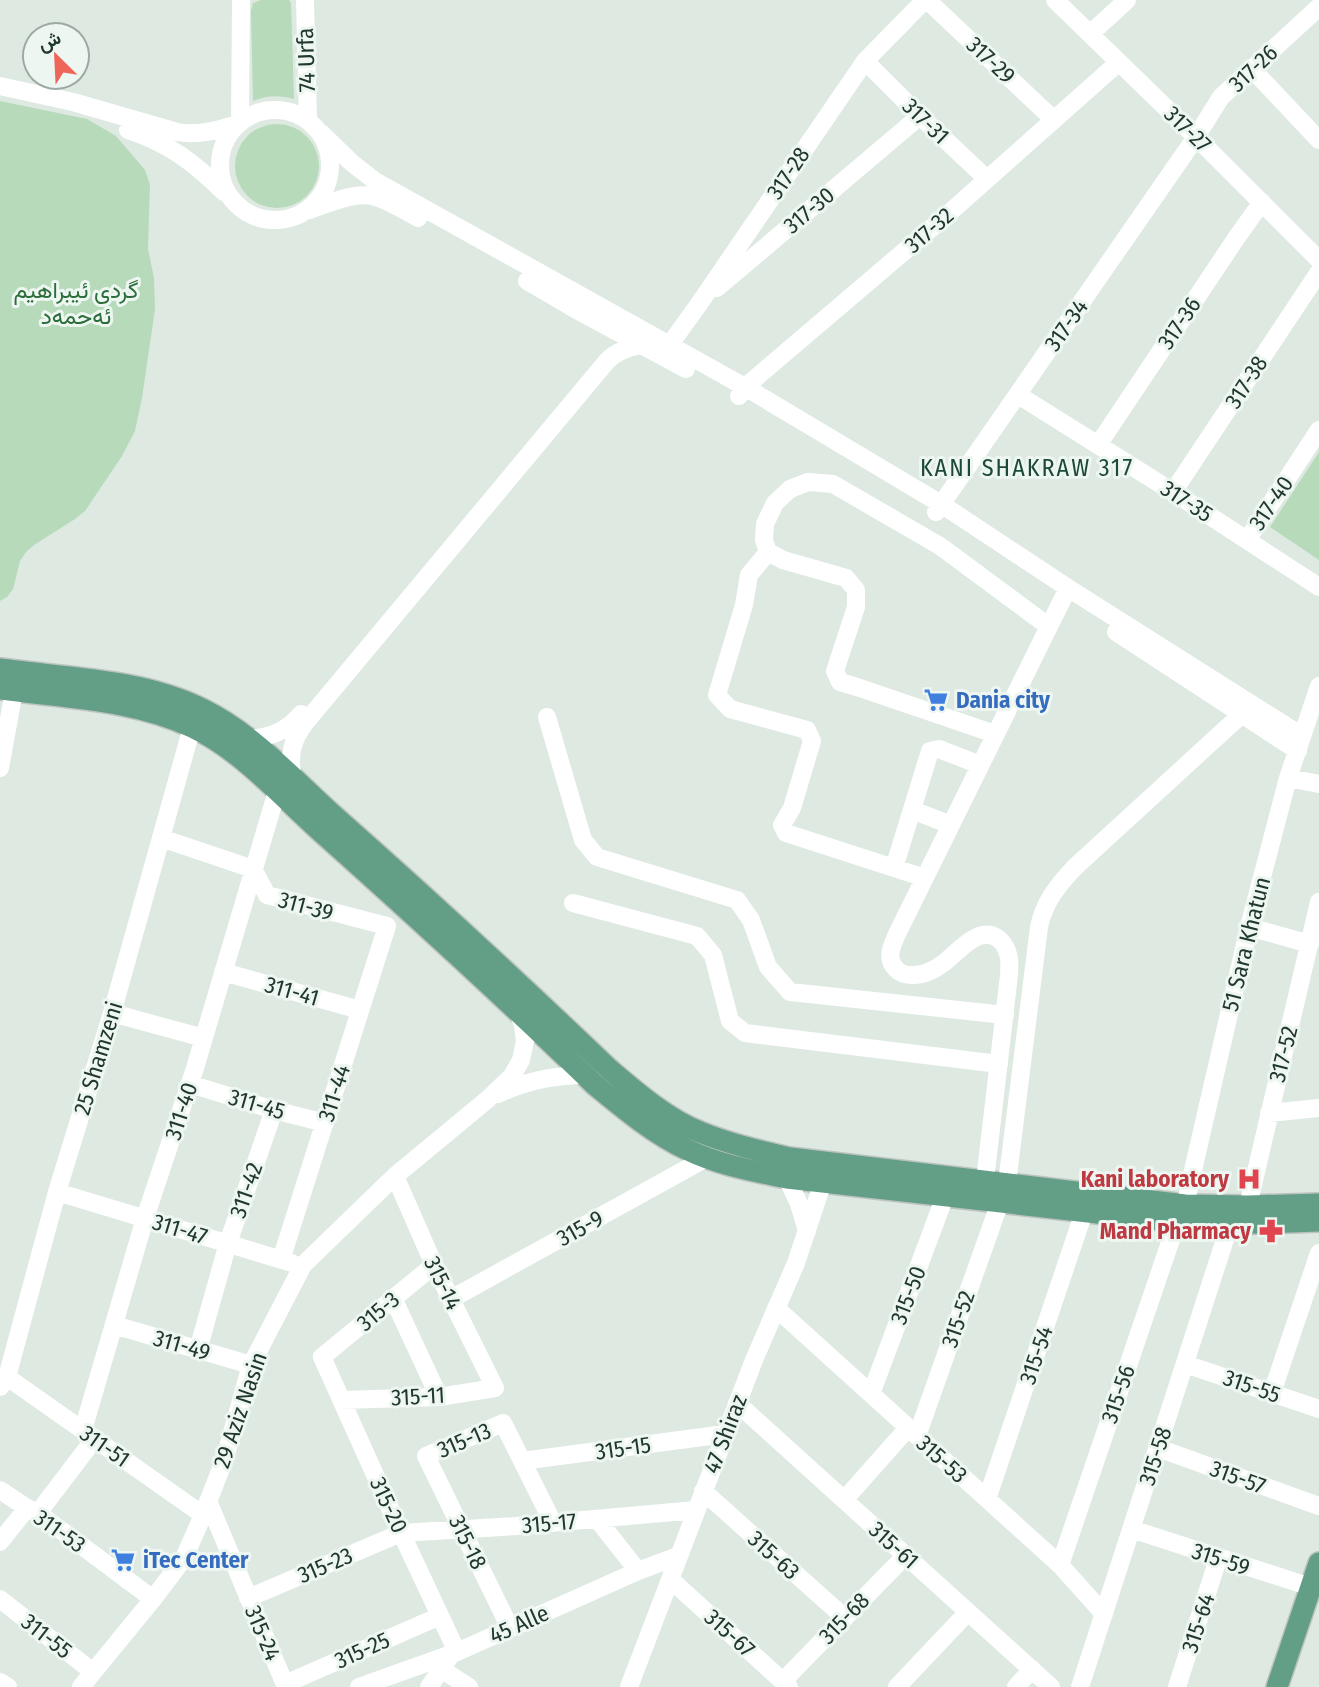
<svg xmlns="http://www.w3.org/2000/svg" width="1319" height="1687" viewBox="0 0 1319 1687" font-family="'Fira Sans Condensed',Vazirmatn,sans-serif">
  <style>
    .green { fill: #b7dabb }
    .lines { fill: none; stroke-linecap: round; stroke-linejoin: round }
    .major-casing { stroke: #bcc3c0; stroke-width: 24 }
    .minor { stroke: #fff; stroke-width: 18 }
    .major { stroke: #639e86; stroke-width: 21 }
    .labels { text-anchor: middle; dominant-baseline: central; stroke-width: 6; stroke-linejoin: round; paint-order: stroke }
    .street-label { font-size: 23px; fill: #20382e; stroke: #eef6f1 }
    .park-label { font-size: 23px; fill: #2b6d3b; stroke: #eef6f1 }
    .shop-label { font-size: 23px; font-weight: bold; fill: #366cbe; stroke: #eef6f1; text-anchor: start }
    .health-label { font-size: 23px; font-weight: bold; fill: #be3a42; stroke: #eef6f1; text-anchor: end }
    .neighbourhood-label { font-size: 24px; letter-spacing: 2px; fill: #1d4938; stroke: #eef6f1 }
  </style>
  <rect width="100%" height="100%" fill="#dee9e2"/>
  <path class="green" d="M261 0H289L291 3 294 99C278 95 268 95 253 101L251 11 253 3Z
    M0 101 87 119 116 136 145 170 150 185 148 249 154 278 155 309 142 398 135 431 122 456 85 511 75 519 34 545 26 552 20 561 13 589 7 597 0 601Z
    M235 166a42 42 0 1 1 84 0a42 42 0 1 1-84 0Z
    M1319 452V560L1270 527Z"/>
  <g class="lines">
    <g class="major-casing">
      <path id="major" d="M0 669C66 678 142 679 202 709 253 734 291 777 333 815 427 898 519 983 609 1069 636 1092 667 1119 700 1132 729 1144 760 1151 790 1158L1185 1205 1248 1206 1319 1204
        M0 689C64 698 132 699 192 727 241 750 279 794 319 830 412 913 505 998 595 1085 624 1109 654 1134 688 1150 719 1165 754 1171 787 1178L1186 1223 1230 1224 1319 1221
        M1277 1687 1319 1563"/>
    </g>
    <path class="minor" d="M305 0 308 120
      M927 0 1054 120
      M1055 0 1196 137 1319 260
      M1090 34 1127 0
      M865 61 920 116 987 179
      M1251 68 1319 140
      M0 86 73 102 177 132C198 136 219 130 240 123L241 0
      M220 165a55 55 0 1 1 110 0a55 55 0 1 1-110 0Z
      M128 130C170 144 193 162 224 192
      M321 133 352 163 375 181 745 387 941 504 1068 588 1302 736
      M306 211C326 205 351 192 372 196 388 200 404 210 418 218
      M527 281 575 309 686 369
      M717 288 920 116
      M663 354 699 304 865 61 925 0
      M1018 395 1173 492 1319 587
      M739 396 745 387 948 214 1119 62
      M1098 445 1237 237 1262 202
      M1173 492 1319 272
      M936 512 1196 137 1221 97 1319 7
      M1247 540 1319 430
      M768 552 749 575 744 605 717 695 730 709 807 730 812 741 792 808 782 825 786 833 925 878
      M1116 632 1298 751
      M547 717 583 840 597 857 737 900 751 920 768 967 790 992 1005 1015
      M995 734 857 687 840 682 835 671 856 607V590L846 578 783 560 768 552 764 540 765 524 775 503 790 489 808 482 833 484 940 546 1048 626
      M249 739C271 737 287 731 301 714
      M0 768 14 691
      M293 777C288 756 292 740 305 723L607 361C617 351 628 347 642 345
      M1288 778 1319 784
      M912 810 951 825
      M161 838 253 869 267 895 387 926 281 1260
      M894 868 930 751 939 749 980 765
      M573 903 697 936 713 955 730 1021 745 1033 999 1064
      M1249 927 1310 944
      M223 972 360 1010
      M112 1013 204 1038
      M190 1084 274 1110 325 1123
      M498 1094C526 1081 555 1075 586 1075
      M1269 1113 1319 1108
      M787 1178 799 1204 807 1231
      M985 1180 1009 975C1010 962 1010 950 1000 940 981 923 959 951 945 962 936 969 923 976 911 975 905 975 900 973 896 969 885 958 892 946 897 934L1068 588
      M1007 1183 1039 927C1044 902 1058 885 1075 867L1242 714
      M57 1192 292 1263
      M1185 1205 1249 927 1288 778 1319 686
      M1248 1206 1319 902
      M434 1265 322 1357 398 1526 457 1652
      M393 1298 439 1397
      M451 1299 708 1157
      M776 1308 1060 1565 1104 1614
      M114 1325 251 1365
      M198 1350 228 1243 274 1110
      M1185 1364 1319 1409
      M7 1377 203 1515
      M0 1387 7 1377 57 1192 112 1013 192 727
      M1272 1393 1319 1253
      M871 1394 945 1196
      M341 1400 439 1397 495 1388 434 1265 395 1176
      M737 1403 1051 1687
      M83 1430 145 1218 195 1068 277 791
      M917 1436 1000 1202
      M1158 1448 1319 1506
      M522 1461 725 1434
      M0 1490 27 1508 38 1513 153 1599
      M703 1491 845 1618
      M987 1499 1084 1212
      M844 1500 908 1428
      M208 1501 286 1687
      M38 1513 95 1438
      M597 1519 638 1571
      M1131 1529 1311 1587
      M0 1542 27 1508
      M1060 1565 1177 1222
      M670 1579 789 1687
      M248 1598 401 1533 516 1526 696 1510
      M0 1599 93 1672
      M510 1628 426 1456 503 1423 553 1523
      M441 1669 469 1687
      M783 1681 906 1555
      M0 1682 8 1687
      M285 1684 440 1616
      M81 1687 153 1599 184 1558 203 1515 225 1458 251 1365 303 1265 395 1176 488 1099 512 1076 521 1060 525 1041 523 1025 518 1012
      M359 1687 457 1652 638 1571 678 1556
      M429 1687 451 1655
      M629 1687 754 1360 796 1263 823 1182
      M897 1687 968 1612
      M1016 1687 1032 1669
      M1080 1687 1230 1224
      M1177 1687 1218 1559"/>
    <use href="#major" class="major"/>
  </g>
  <defs>
    <g id="supermarket-bare" transform="scale(1.89)"><path d="M-6-5.5h2.5l.6 2H6L4.5 2H-2.5L-4.4-4H-6ZM-1.5 3.2a1.3 1.3 0 1 0 .1 0ZM3 3.2a1.3 1.3 0 1 0 .1 0Z" fill="#3f7fe0" stroke="#eef6f1" stroke-width="2.5" paint-order="stroke"/></g>
    <g id="hospital-bare" transform="scale(1.89)"><path d="M-5-5h3v3.5h4V-5h3V5h-3V1.5h-4V5h-3Z" fill="#e0444e" stroke="#eef6f1" stroke-width="2.5" paint-order="stroke"/></g>
    <g id="pharmacy-bare" transform="scale(1.89)"><path d="M-2-6h4v4h4v4h-4v4h-4v-4h-4v-4h4Z" fill="#e0444e" stroke="#eef6f1" stroke-width="2.5" paint-order="stroke"/></g>
  </defs>
  <g fill-rule="evenodd">
    <use href="#supermarket-bare" x="936" y="700"/>
    <use href="#hospital-bare" x="1249" y="1179"/>
    <use href="#pharmacy-bare" x="1271" y="1231"/>
    <use href="#supermarket-bare" x="123" y="1560"/>
  </g>
  <g class="labels">
    <g class="street-label">
      <text transform="translate(306 60) rotate(-92)">74 Urfa</text>
      <text transform="translate(991 60) rotate(43)">317-29</text>
      <text transform="translate(1253 68) rotate(-43)">317-26</text>
      <text transform="translate(926 121) rotate(44)">317-31</text>
      <text transform="translate(1188 129) rotate(44)">317-27</text>
      <text transform="translate(788 173) rotate(-56)">317-28</text>
      <text transform="translate(809 210) rotate(-40)">317-30</text>
      <text transform="translate(929 230) rotate(-41)">317-32</text>
      <text transform="translate(1179 323) rotate(-56)">317-36</text>
      <text transform="translate(1066 325) rotate(-55)">317-34</text>
      <text transform="translate(1246 382) rotate(-57)">317-38</text>
      <text transform="translate(1187 501) rotate(33)">317-35</text>
      <text transform="translate(1271 503) rotate(-56)">317-40</text>
      <text transform="translate(306 906) rotate(15)">311-39</text>
      <text transform="translate(1246 944) rotate(-76)">51 Sara Khatun</text>
      <text transform="translate(292 991) rotate(16)">311-41</text>
      <text transform="translate(1283 1054) rotate(-76)">317-52</text>
      <text transform="translate(98 1058) rotate(-73)">25 Shamzeni</text>
      <text transform="translate(334 1093) rotate(-72)">311-44</text>
      <text transform="translate(257 1104) rotate(16)">311-45</text>
      <text transform="translate(181 1111) rotate(-72)">311-40</text>
      <text transform="translate(246 1190) rotate(-71)">311-42</text>
      <text transform="translate(580 1228) rotate(-29)">315-9</text>
      <text transform="translate(180 1229) rotate(17)">311-47</text>
      <text transform="translate(443 1283) rotate(64)">315-14</text>
      <text transform="translate(908 1295) rotate(-69)">315-50</text>
      <text transform="translate(378 1311) rotate(-40)">315-3</text>
      <text transform="translate(958 1319) rotate(-71)">315-52</text>
      <text transform="translate(182 1345) rotate(16)">311-49</text>
      <text transform="translate(1036 1355) rotate(-71)">315-54</text>
      <text transform="translate(1252 1386) rotate(19)">315-55</text>
      <text transform="translate(1118 1394) rotate(-71)">315-56</text>
      <text transform="translate(418 1396) rotate(-3)">315-11</text>
      <text transform="translate(240 1410) rotate(-71)">29 Aziz Nasin</text>
      <text transform="translate(725 1434) rotate(-69)">47 Shiraz</text>
      <text transform="translate(464 1440) rotate(-23)">315-13</text>
      <text transform="translate(105 1446) rotate(35)">311-51</text>
      <text transform="translate(623 1448) rotate(-8)">315-15</text>
      <text transform="translate(1155 1456) rotate(-72)">315-58</text>
      <text transform="translate(942 1459) rotate(42)">315-53</text>
      <text transform="translate(1238 1477) rotate(20)">315-57</text>
      <text transform="translate(389 1505) rotate(65)">315-20</text>
      <text transform="translate(549 1523) rotate(-5)">315-17</text>
      <text transform="translate(60 1531) rotate(35)">311-53</text>
      <text transform="translate(468 1542) rotate(64)">315-18</text>
      <text transform="translate(894 1545) rotate(42)">315-61</text>
      <text transform="translate(774 1555) rotate(42)">315-63</text>
      <text transform="translate(1221 1559) rotate(18)">315-59</text>
      <text transform="translate(325 1565) rotate(-23)">315-23</text>
      <text transform="translate(844 1618) rotate(-46)">315-68</text>
      <text transform="translate(1198 1623) rotate(-72)">315-64</text>
      <text transform="translate(519 1624) rotate(-24)">45 Alle</text>
      <text transform="translate(263 1633) rotate(67)">315-24</text>
      <text transform="translate(730 1633) rotate(42)">315-67</text>
      <text transform="translate(47 1636) rotate(38)">311-55</text>
      <text transform="translate(362 1650) rotate(-24)">315-25</text>
    </g>
    <g class="park-label">
      <text x="76" y="290">گردی ئیبراھیم<tspan x="76" dy="26">ئەحمەد</tspan></text>
    </g>
    <g class="shop-label">
      <text x="956" y="700">Dania city</text>
      <text x="143" y="1560">iTec Center</text>
    </g>
    <g class="health-label">
      <text x="1229" y="1179">Kani laboratory</text>
      <text x="1251" y="1231">Mand Pharmacy</text>
    </g>
    <g class="neighbourhood-label">
      <text x="1027" y="468">KANI SHAKRAW 317</text>
    </g>
  </g>
  <g transform="translate(56 56) rotate(336)"><circle r="33" fill="#eef6f1" stroke="#9caaa3" stroke-width="2"/>
  <path d="M0-5L12 26L0 18L-12 26Z" fill="#ee6657"/>
  <text y="-10" font-size="19" font-weight="bold" text-anchor="middle" fill="#20382e">ش</text>
  </g>
</svg>
